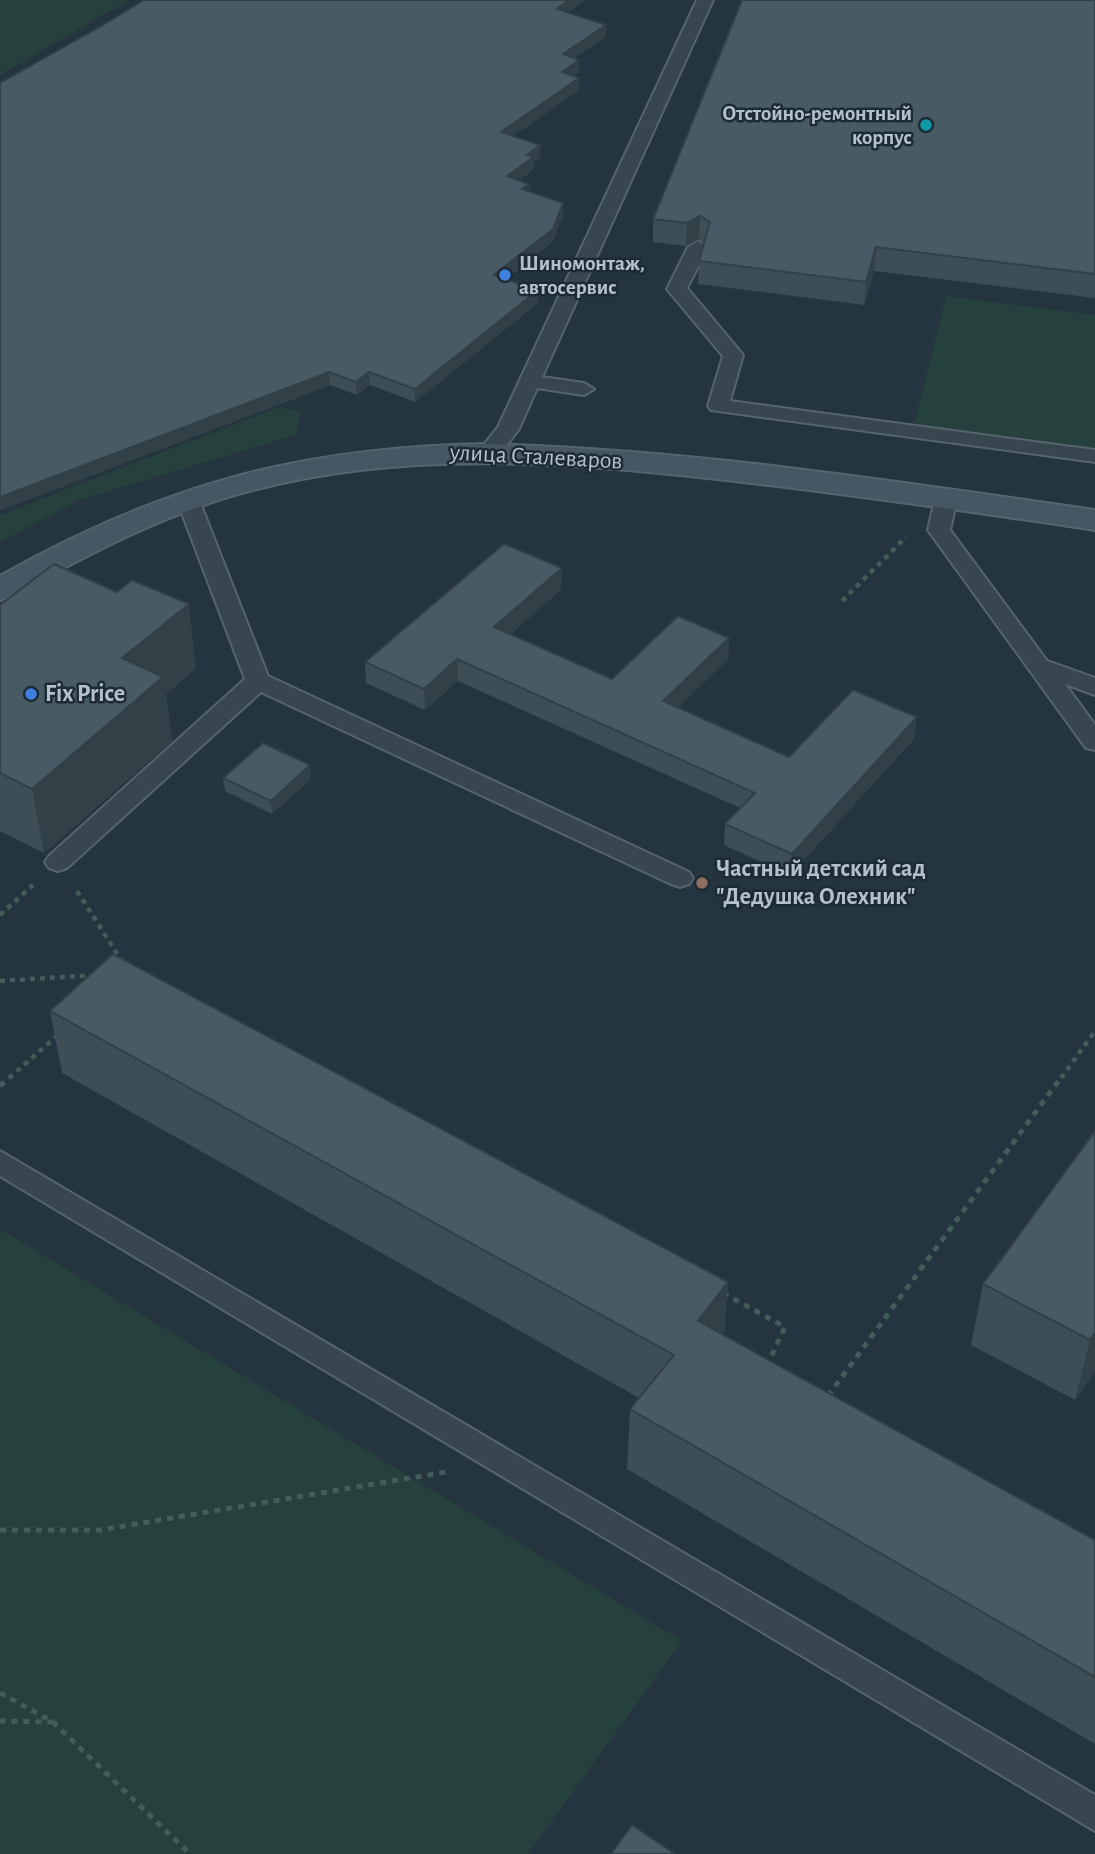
<svg xmlns="http://www.w3.org/2000/svg" width="1095" height="1854" viewBox="0 0 1095 1854" font-family="'Alegreya Sans',sans-serif">
  <style>
    .green { fill: #26403e }
    .lines { fill: none; stroke-linecap: round; stroke-linejoin: round }
    .lane-casing { stroke: #56646d; stroke-width: 4 }
    .secondary-casing { stroke: #56646d; stroke-width: 4 }
    .path-far1 { stroke: #445c5a; stroke-width: 4.5; stroke-dasharray: 5 5; stroke-linecap: butt }
    .path { stroke: #445c5a; stroke-width: 5; stroke-dasharray: 6 6; stroke-linecap: butt }
    .lane { fill: #38464f; fill-rule: evenodd }
    .secondary { fill: #465662; fill-rule: evenodd }
    .wall { fill: #3e4e57 }
    .shaded-wall { fill: #324047 }
    .building { fill: #485b65; stroke: #324047; stroke-width: 2 }
    .culture-dot { fill: #0f9aa8; stroke: #1d2b34; stroke-width: 2.5 }
    .shop-dot { fill: #3f7fe0; stroke: #1d2b34; stroke-width: 2.5 }
    .education-dot { fill: #8d6e63; stroke: #1d2b34; stroke-width: 2.5 }
    .labels { text-anchor: middle; dominant-baseline: central; stroke-width: 5; stroke-linejoin: round; paint-order: stroke }
    .far-poi-label { font-size: 21px; font-weight: bold; fill: #b4c1ca; stroke: #1d2b34; text-anchor: end }
    .street-label { font-size: 24px; fill: #b4c1ca; stroke: #1d2b34 }
    .poi-label { font-size: 24px; font-weight: bold; fill: #b4c1ca; stroke: #1d2b34; text-anchor: start }
  </style>
  <rect width="100%" height="100%" fill="#24353f"/>
  <path class="green" d="M0 0H129L0 75Z
    M946 296 1095 315V453L913 428Z
    M279 407 300 412 296 435 79 500 0 542V515Z
    M0 1229 682 1641 528 1854H0Z"/>
  <g class="lines">
    <g class="lane-casing">
      <path id="lane" d="M697 0H713L542 377 584 383 594 389 584 395 537 388 519 429 498 456H482L479 451 498 427Z
        M698 241 708 247 687 288 743 355 730 401 1095 450V462L711 410 708 406 723 356 667 289 688 247Z
        M946 492 957 499 950 530 1047 661 1095 678V695L1065 684 1095 725V750L1086 748 928 530 935 499Z
        M188 493 199 500 268 676 689 872 693 878 689 884 680 887 671 884 261 692 67 868 58 871 49 868 45 862 49 856 245 679 177 500Z
        M0 1151 1095 1795V1831L0 1176Z"/>
    </g>
    <g class="secondary-casing">
      <path id="secondary" d="M483 444C688 449 892 481 1095 510V530C975 512 855 495 735 481 576 463 413 449 257 489 170 511 89 553 12 597L0 600V576C162 485 297 448 483 444Z"/>
    </g>
    <path class="path-far1" d="M842 601 906 537
      M77 891 121 960
      M0 915 33 885
      M0 981 95 975
      M9 1078 57 1036
      M1061 1078 1095 1031"/>
    <path class="path" d="M0 1086 11 1076
      M723 1293 785 1327 768 1363
      M828 1396 1062 1076
      M0 1530H100L446 1472
      M0 1693 53 1722 0 1721
      M53 1722 190 1854"/>
    <use href="#lane" class="lane"/>
    <use href="#secondary" class="secondary"/>
  </g>
  <path class="wall" d="M1095 0V298L874 271 864 305 698 284 699 261 704 242 699 239 686 246 653 242V219Z
    M568 13 606 25V37L574 58 579 72 573 76 579 90 513 136 540 145V157L534 162V169L519 180 529 184V192L563 215 553 241 506 279 538 303 415 402 370 385 357 395 330 385 1 510 0 509V83Z
    M562 568 561 589 511 634 612 679 729 638 728 659 678 708 789 757 914 739 790 875 724 845 725 824 740 808 458 681 425 710 366 683 365 662Z
    M0 605 196 668 166 694 172 741 44 853 0 831Z
    M223 778 311 779 272 814 225 791Z
    M50 1011 728 1282 724 1335 1095 1540V1744L627 1469 630 1409 639 1398 62 1073Z
    M1095 1131V1371L1075 1400 971 1345 983 1284Z"/>
  <path class="shaded-wall" d="M569 0H585L557 21V9Z
    M606 25V37L563 66V54Z
    M579 60V72L561 84 562 72Z
    M579 78V90L501 144V132Z
    M540 145V157L534 162V169L507 188V176L527 155Z
    M529 184V196L522 189Z
    M563 203V215L553 241 494 287V275Z
    M700 216 699 239 686 246 687 223Z
    M876 247 874 271 864 305 866 282Z
    M538 290V303L415 402V389Z
    M329 372 330 385 1 510 0 497Z
    M369 372 370 385 357 395 356 382Z
    M562 568 561 589 495 648 494 627Z
    M189 604 196 668 166 694 172 741 44 853 32 789 122 658Z
    M729 638 728 659 663 723V701Z
    M457 659 458 681 425 710 424 689Z
    M917 717 914 739 790 875 792 854Z
    M310 765 311 779 272 814 271 801Z
    M728 1282 723 1343 698 1321Z
    M1095 1333V1371L1075 1400 1090 1340Z"/>
  <path class="building" d="M144 0H569L557 9 606 25 563 54 579 60 562 72 579 78 501 132 540 145 527 155 534 157 507 176 529 184 522 189 563 203 553 229 494 275 538 290 415 389 369 372 356 382 329 372 0 497V83L103 25Z
    M742 0H1095V274L876 247 866 282 699 261 710 222 700 216 687 223 653 219Z
    M504 544 562 568 494 627 612 679 678 616 729 638 663 701 789 757 853 690 917 717 792 854 725 824 755 793 457 659 424 689 365 662Z
    M54 564 117 592 132 580 189 604 122 658 163 677 32 789 0 773V605Z
    M263 743 310 765 271 801 223 778Z
    M113 954 728 1282 698 1321 1095 1540V1677L630 1409 674 1355 50 1011Z
    M1095 1131V1333L1090 1340 983 1284Z
    M632 1825 675 1854H611Z"/>
  <circle class="culture-dot" cx="926" cy="125" r="7"/>
  <g class="shop-dot">
    <circle cx="505" cy="275" r="7"/>
    <circle cx="31" cy="694" r="7"/>
  </g>
  <circle class="education-dot" cx="702" cy="883" r="7"/>
  <g class="labels">
    <g class="far-poi-label">
      <text x="912" y="113">Отстойно-ремонтный<tspan x="912" dy="24">корпус</tspan></text>
      <text x="519" y="263" text-anchor="start">Шиномонтаж,<tspan x="519" dy="24">автосервис</tspan></text>
    </g>
    <g class="street-label">
      <text transform="translate(536 457) rotate(3)">улица Сталеваров</text>
    </g>
    <g class="poi-label">
      <text x="45" y="694">Fix Price</text>
      <text x="716" y="869">Частный детский сад<tspan x="716" dy="28">"Дедушка Олехник"</tspan></text>
    </g>
  </g>
</svg>
